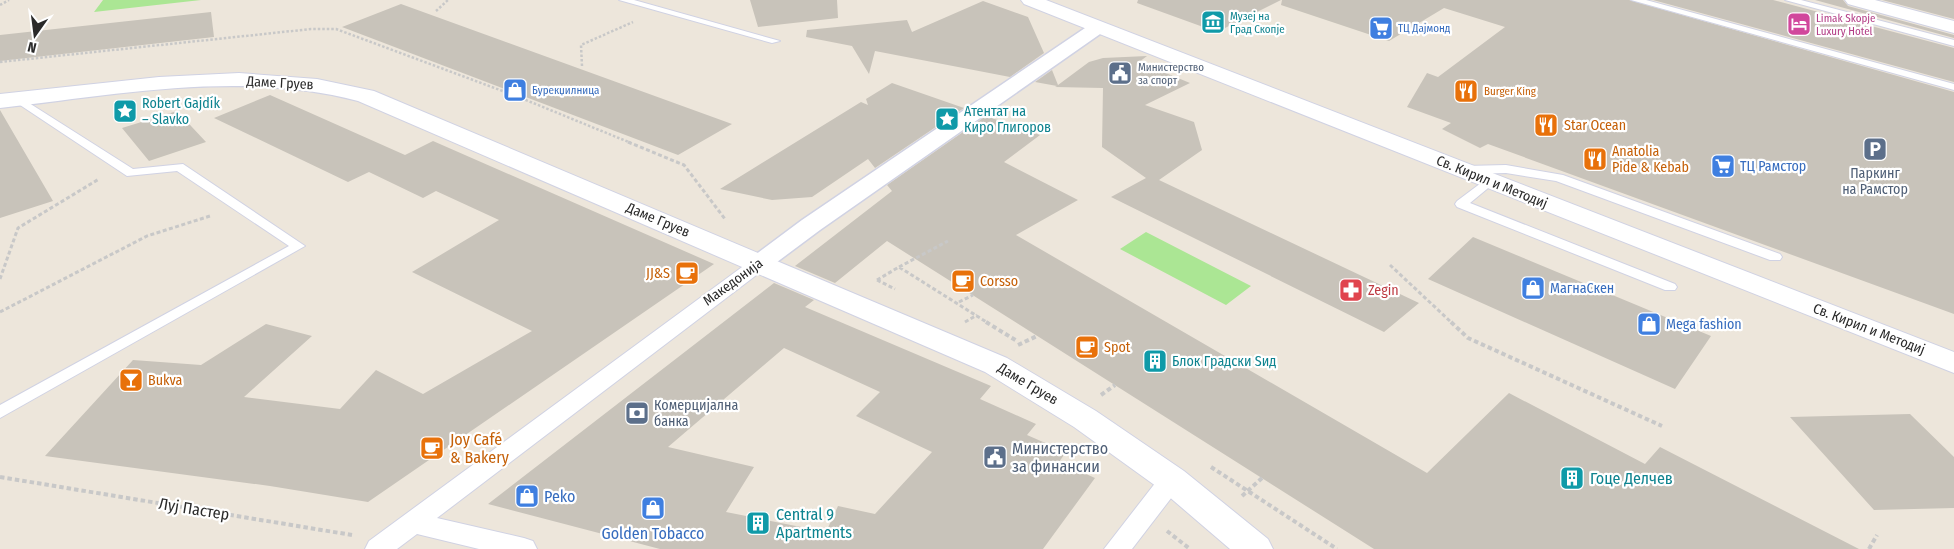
<svg xmlns="http://www.w3.org/2000/svg" width="1954" height="549" viewBox="0 0 1954 549" font-family="'Fira Sans Condensed',sans-serif">
  <style>
    .green { fill: #abe694 }
    .building { fill: #c8c3ba; fill-rule: evenodd }
    .lines { fill: none; stroke-linecap: round; stroke-linejoin: round }
    .service-casing { stroke: #d0d2e3; stroke-width: 2 }
    .pedestrian-casing { stroke: #d0d2e3; stroke-width: 2 }
    .minor-casing { stroke: #d0d2e3; stroke-width: 3 }
    .tertiary-casing { stroke: #d0d2e3; stroke-width: 2 }
    .path-far2 { stroke: #c8c8c8; stroke-width: 2.5; stroke-dasharray: 2.5 2; stroke-linecap: butt }
    .path-far1 { stroke: #c8c8c8; stroke-width: 3; stroke-dasharray: 4 2.5; stroke-linecap: butt }
    .path { stroke: #c8c8c8; stroke-width: 4; stroke-dasharray: 4.5 3; stroke-linecap: butt }
    .service { fill: #fff; fill-rule: evenodd }
    .pedestrian { fill: #fff; fill-rule: evenodd }
    .minor { fill: #fff; fill-rule: evenodd }
    .tertiary { fill: #fff; fill-rule: evenodd }
    .labels { text-anchor: middle; dominant-baseline: central; stroke-width: 4.5; stroke-linejoin: round; paint-order: stroke }
    .far-culture-label { font-size: 11px; fill: #0d838f; stroke: #fff; text-anchor: start }
    .far-hotel-label { font-size: 11px; fill: #b23c85; stroke: #fff; text-anchor: start }
    .far-shop-label { font-size: 11px; fill: #366cbe; stroke: #fff; text-anchor: start }
    .far-service-label { font-size: 11px; fill: #4e5e75; stroke: #fff; text-anchor: start }
    .far-food-label { font-size: 11px; fill: #c56008; stroke: #fff; text-anchor: start }
    .street-label { font-size: 14px; fill: #2a2a2a; stroke: #fff }
    .culture-label { font-size: 14px; fill: #0d838f; stroke: #fff; text-anchor: start }
    .food-label { font-size: 14px; fill: #c56008; stroke: #fff; text-anchor: start }
    .shop-label { font-size: 14px; fill: #366cbe; stroke: #fff; text-anchor: start }
    .service-label { font-size: 14px; fill: #4e5e75; stroke: #fff }
    .health-label { font-size: 14px; fill: #be3a42; stroke: #fff; text-anchor: start }
    .near-food-label { font-size: 16px; fill: #c56008; stroke: #fff; text-anchor: start }
    .near-service-label { font-size: 16px; fill: #4e5e75; stroke: #fff; text-anchor: start }
    .near-culture-label { font-size: 16px; fill: #0d838f; stroke: #fff; text-anchor: start }
    .near-shop-label { font-size: 16px; fill: #366cbe; stroke: #fff; text-anchor: start }
    .near-street-label { font-size: 16px; fill: #2a2a2a; stroke: #fff }
  </style>
  <rect width="100%" height="100%" fill="#ede6db"/>
  <path class="green" d="M103 0H201L94 12Z
    M1146 232 1251 286 1226 305 1120 249Z"/>
  <path class="building" d="M750 0H837L838 18 758 27Z
    M1138 0H1281L1217 32 1137 3Z
    M1282 0H1629L1954 92V314L1488 144 1480 148 1442 129 1451 123 1407 107 1427 73 1438 77 1505 27 1444 8 1389 41 1281 5Z
    M1653 0H1773L1954 48V82Z
    M1815 0H1843L1848 6 1954 35V38Z
    M1882 0H1954V19Z
    M983 1 1028 17 1044 53 1010 77 875 51 869 74 852 46 806 37 807 30 907 20 912 32Z
    M401 4 732 124 678 155 342 27Z
    M211 12 214 37 0 61V35Z
    M1147 56 1139 62 1190 83 1145 105 1194 122 1202 150 1159 180 1419 303 1384 332 1111 197 1146 178 1102 147 1103 88 1055 87 1057 86 1035 82 1052 70 1058 85 1089 62 1103 58Z
    M892 83 964 108 875 168 868 159 812 197 772 200 720 189 861 102 868 105 866 99Z
    M270 95 405 155 433 141 714 264 368 502 270 486 45 456 133 360 201 365 266 324 312 336 244 397 340 409 376 370 423 394 532 331 412 272 499 220 436 191 423 198 369 172 348 182 214 118Z
    M0 110 53 201 0 218Z
    M177 111 206 142 149 161 122 128Z
    M986 116 1040 135 1004 162 1078 200 1016 235 1427 473 1509 393 1645 464 1660 447 1859 549H1374L887 241 835 283 795 266 892 191 887 185Z
    M1473 237 1711 336 1675 389 1428 279Z
    M774 283 814 300 805 307 991 386 980 399 1036 424 1027 435 1066 452 1059 462 1095 478 1043 549H660L488 504ZM784 348 880 392 856 416 932 452 875 514 838 506 826 532 726 512 754 467 668 447Z
    M1910 414 1954 457V508L1874 510 1790 417Z"/>
  <g class="lines">
    <g class="service-casing">
      <path id="service" d="M619 0H634L780 41 772 43Z
        M1631 0H1646L1954 84V90Z
        M1785 0H1801L1954 40V46Z
        M18 96 133 169 183 164 305 246 0 418V405L289 246 177 171 127 176 14 101V97Z
        M1506 165 1563 175 1780 254 1782 257 1780 260H1770L1556 181 1506 173 1466 174 1460 170 1466 166Z
        M1489 177 1493 178 1495 181 1493 184 1470 203 1675 284 1677 287 1675 290H1665L1457 207 1455 204 1457 201Z"/>
    </g>
    <g class="pedestrian-casing">
      <path id="pedestrian" d="M760 257 767 259 770 263 767 267 437 518 524 538 533 541 537 549H479L417 534 397 549H365L369 541 753 259Z
        M1172 471 1181 473 1185 480 1132 549H1104L1163 473Z"/>
    </g>
    <g class="minor-casing">
      <path id="minor" d="M1097 22 1103 24 1106 28 1103 32 820 230 769 268 760 271 751 268 747 263 751 258 802 220 1091 24Z"/>
    </g>
    <g class="tertiary-casing">
      <path id="tertiary" d="M1021 0H1046L1954 352V373L1024 4Z
        M1845 0H1875L1954 21V33L1848 4Z
        M239 73 317 79 374 91 1007 358 1096 411 1184 471 1268 539 1273 549H1230L1160 489 1074 427 985 372 358 101C241 70 118 95 0 108V94L159 77Z"/>
    </g>
    <path class="path-far2" d="M0 5 9 0
      M436 11 448 0
      M0 62 311 29H336L516 96 631 143
      M582 66 581 45 633 22"/>
    <path class="path-far1" d="M628 142 684 165 725 219
      M1390 265 1452 323
      M899 267 948 241
      M0 279 18 228 99 179
      M877 280 899 267 988 323
      M877 280 895 289
      M959 302 973 295
      M0 312 147 236 210 216
      M965 322 977 315"/>
    <path class="path" d="M986 322 1017 341
      M1451 322 1468 338 1662 426
      M1018 345 1037 336
      M1101 395 1115 385
      M1211 467 1337 549
      M0 477 352 535
      M1242 496 1262 478
      M1167 531 1190 549
      M1869 549 1877 535"/>
    <use href="#service" class="service"/>
    <use href="#pedestrian" class="pedestrian"/>
    <use href="#minor" class="minor"/>
    <use href="#tertiary" class="tertiary"/>
  </g>
  <defs>
    <g id="museum-square" transform="scale(1.25)"><rect x="-9" y="-9" width="18" height="18" rx="4" fill="#0f9aa8" stroke="#fff"/><path d="M0-6L6-3V-2H-6V-3ZM-5-1h2V3h-2ZM-1-1h2V3h-2ZM3-1h2V3H3ZM-6 4H6V6H-6Z" fill="#fff"/></g>
    <g id="hotel-square" transform="scale(1.25)"><rect x="-9" y="-9" width="18" height="18" rx="4" fill="#d1479c" stroke="#fff"/><path d="M-6-4.5h1.5V1H6V5H4.5V3h-9V5H-6ZM-4 0a1.8 1.8 0 1 1 3.6 0ZM.5 0V-2.5h3Q6-2.5 6 0Z" fill="#fff"/></g>
    <g id="supermarket-square" transform="scale(1.25)"><rect x="-9" y="-9" width="18" height="18" rx="4" fill="#3f7fe0" stroke="#fff"/><path d="M-6-5.5h2.5l.6 2H6L4.5 2H-2.5L-4.4-4H-6ZM-1.5 3.2a1.3 1.3 0 1 0 .1 0ZM3 3.2a1.3 1.3 0 1 0 .1 0Z" fill="#fff"/></g>
    <g id="civic-square" transform="scale(1.25)"><rect x="-9" y="-9" width="18" height="18" rx="4" fill="#5c6f8a" stroke="#fff"/><path d="M-.6-6.5H3V-4.5H.6V-3L4-1V1h2V6H-6V1h2V-1L-.6-3ZM-1.2 2.5V6h2.4V2.5Z" fill="#fff"/></g>
    <g id="shop-square" transform="scale(1.25)"><rect x="-9" y="-9" width="18" height="18" rx="4" fill="#3f7fe0" stroke="#fff"/><path d="M-5-2.5h2.3a2.7 3.5 0 0 1 5.4 0H5L5.5 6h-11ZM-1.5-2.5h3a1.5 2.3 0 0 0-3 0Z" fill="#fff"/></g>
    <g id="restaurant-square" transform="scale(1.25)"><rect x="-9" y="-9" width="18" height="18" rx="4" fill="#e8710a" stroke="#fff"/><path d="M-5-6h1v4h1v-4h1v4h1v-4h1v5L-1.5 .5V6h-2V.5L-5-1ZM5-6V6H3V1.5H1.5Q1.5-4 5-6Z" fill="#fff"/></g>
    <g id="sight-square" transform="scale(1.25)"><rect x="-9" y="-9" width="18" height="18" rx="4" fill="#0f9aa8" stroke="#fff"/><path d="M0-6L1.8-2.2L6-1.7L2.9 1.2L3.7 5.4L0 3.3L-3.7 5.4L-2.9 1.2L-6-1.7L-1.8-2.2Z" fill="#fff"/></g>
    <g id="parking-square" transform="scale(1.25)"><rect x="-9" y="-9" width="18" height="18" rx="4" fill="#5c6f8a" stroke="#fff"/><path d="M-3.5-5.5H1a3.5 3.5 0 0 1 0 7H-1V5.5H-3.5ZM-1-3.4V-.6H.8a1.4 1.4 0 0 0 0-2.8Z" fill="#fff"/></g>
    <g id="cafe-square" transform="scale(1.25)"><rect x="-9" y="-9" width="18" height="18" rx="4" fill="#e8710a" stroke="#fff"/><path d="M-5.5-4.5H6V0H3Q3 3.5 0 3.5H-2.5Q-5.5 3.5-5.5 0ZM3-3.2v2h1.7v-2ZM-6 4.5H4V6H-6Z" fill="#fff"/></g>
    <g id="pharmacy-square" transform="scale(1.25)"><rect x="-9" y="-9" width="18" height="18" rx="4" fill="#e0444e" stroke="#fff"/><path d="M-2-6h4v4h4v4h-4v4h-4v-4h-4v-4h4Z" fill="#fff"/></g>
    <g id="building-square" transform="scale(1.25)"><rect x="-9" y="-9" width="18" height="18" rx="4" fill="#0f9aa8" stroke="#fff"/><path d="M-4-6H4V6H1V3H-1V6H-4ZM-2.5-4.3h1.7v1.8h-1.7ZM.8-4.3h1.7v1.8H.8ZM-2.5-1h1.7V.8h-1.7ZM.8-1h1.7V.8H.8Z" fill="#fff"/></g>
    <g id="bar-square" transform="scale(1.25)"><rect x="-9" y="-9" width="18" height="18" rx="4" fill="#e8710a" stroke="#fff"/><path d="M-6-5H6L.8 .8V4.5H3.5V6h-7V4.5H-.8V.8Z" fill="#fff"/></g>
    <g id="bank-square" transform="scale(1.25)"><rect x="-9" y="-9" width="18" height="18" rx="4" fill="#5c6f8a" stroke="#fff"/><path d="M-6-4H6V4H-6ZM0-2.3a2.3 2.3 0 1 0 0 4.6a2.3 2.3 0 1 0 0-4.6Z" fill="#fff"/></g>
  </defs>
  <g fill-rule="evenodd">
    <use href="#museum-square" x="1213" y="22"/>
    <use href="#hotel-square" x="1799" y="24"/>
    <use href="#supermarket-square" x="1381" y="28"/>
    <use href="#civic-square" x="1120" y="73"/>
    <use href="#shop-square" x="515" y="90"/>
    <use href="#restaurant-square" x="1466" y="91"/>
    <use href="#sight-square" x="125" y="111"/>
    <use href="#sight-square" x="947" y="119"/>
    <use href="#restaurant-square" x="1546" y="125"/>
    <use href="#parking-square" x="1875" y="149"/>
    <use href="#restaurant-square" x="1595" y="159"/>
    <use href="#supermarket-square" x="1723" y="166"/>
    <use href="#cafe-square" x="687" y="273"/>
    <use href="#cafe-square" x="963" y="281"/>
    <use href="#shop-square" x="1533" y="288"/>
    <use href="#pharmacy-square" x="1351" y="290"/>
    <use href="#shop-square" x="1649" y="324"/>
    <use href="#cafe-square" x="1087" y="347"/>
    <use href="#building-square" x="1155" y="361"/>
    <use href="#bar-square" x="131" y="380"/>
    <use href="#bank-square" x="637" y="413"/>
    <use href="#cafe-square" x="432" y="448"/>
    <use href="#civic-square" x="995" y="457"/>
    <use href="#building-square" x="1572" y="478"/>
    <use href="#shop-square" x="527" y="496"/>
    <use href="#shop-square" x="653" y="508"/>
    <use href="#building-square" x="758" y="523"/>
  </g>
  <g class="labels">
    <g class="far-culture-label">
      <text x="1230" y="16">Музеј на<tspan x="1230" dy="13">Град Скопје</tspan></text>
    </g>
    <g class="far-hotel-label">
      <text x="1816" y="18">Limak Skopje<tspan x="1816" dy="13">Luxury Hotel</tspan></text>
    </g>
    <g class="far-shop-label">
      <text x="1398" y="28">ТЦ Дајмонд</text>
      <text x="532" y="90">Бурекџилница</text>
    </g>
    <g class="far-service-label">
      <text x="1138" y="67">Министерство<tspan x="1138" dy="13">за спорт</tspan></text>
    </g>
    <g class="far-food-label">
      <text x="1484" y="91">Burger King</text>
    </g>
    <g class="street-label">
      <text transform="translate(280 83) rotate(3)">Даме Груев</text>
      <text transform="translate(1492 182) rotate(22)">Св. Кирил и Методиј</text>
      <text transform="translate(658 220) rotate(23)">Даме Груев</text>
      <text transform="translate(733 282) rotate(-36)">Македонија</text>
      <text transform="translate(1869 329) rotate(21)">Св. Кирил и Методиј</text>
      <text transform="translate(1028 384) rotate(31)">Даме Груев</text>
    </g>
    <g class="culture-label">
      <text x="142" y="103">Robert Gajdík<tspan x="142" dy="16">– Slavko</tspan></text>
      <text x="964" y="111">Атентат на<tspan x="964" dy="16">Киро Глигоров</tspan></text>
      <text x="1172" y="361">Блок Градски Sид</text>
    </g>
    <g class="food-label">
      <text x="1564" y="125">Star Ocean</text>
      <text x="1612" y="151">Anatolia<tspan x="1612" dy="16">Pide &amp; Kebab</tspan></text>
      <text x="670" y="273" text-anchor="end">JJ&amp;S</text>
      <text x="980" y="281">Corsso</text>
      <text x="1104" y="347">Spot</text>
      <text x="148" y="380">Bukva</text>
    </g>
    <g class="shop-label">
      <text x="1740" y="166">ТЦ Рамстор</text>
      <text x="1550" y="288">МагнаСкен</text>
      <text x="1666" y="324">Mega fashion</text>
    </g>
    <g class="service-label">
      <text x="1875" y="173">Паркинг<tspan x="1875" dy="16">на Рамстор</tspan></text>
      <text x="654" y="405" text-anchor="start">Комерцијална<tspan x="654" dy="16">банка</tspan></text>
    </g>
    <g class="health-label">
      <text x="1368" y="290">Zegin</text>
    </g>
    <g class="near-food-label">
      <text x="450" y="439">Joy Café<tspan x="450" dy="18">&amp; Bakery</tspan></text>
    </g>
    <g class="near-service-label">
      <text x="1012" y="448">Министерство<tspan x="1012" dy="18">за финансии</tspan></text>
    </g>
    <g class="near-culture-label">
      <text x="1590" y="478">Гоце Делчев</text>
      <text x="776" y="514">Central 9<tspan x="776" dy="18">Apartments</tspan></text>
    </g>
    <g class="near-shop-label">
      <text x="544" y="496">Peko</text>
      <text x="653" y="533" text-anchor="middle">Golden Tobacco</text>
    </g>
    <g class="near-street-label">
      <text transform="translate(194 509) rotate(9)">Луј Пастер</text>
    </g>
  </g>
  <g transform="translate(35 35) rotate(194)" stroke="#ffffff" stroke-width="4" paint-order="stroke">
  <path d="M0-4L9 19L0 12L-9 19Z" fill="#2a2a2a"/>
  <text y="-8" font-size="14" font-weight="bold" text-anchor="middle" fill="#2a2a2a">N</text>
  </g>
</svg>
